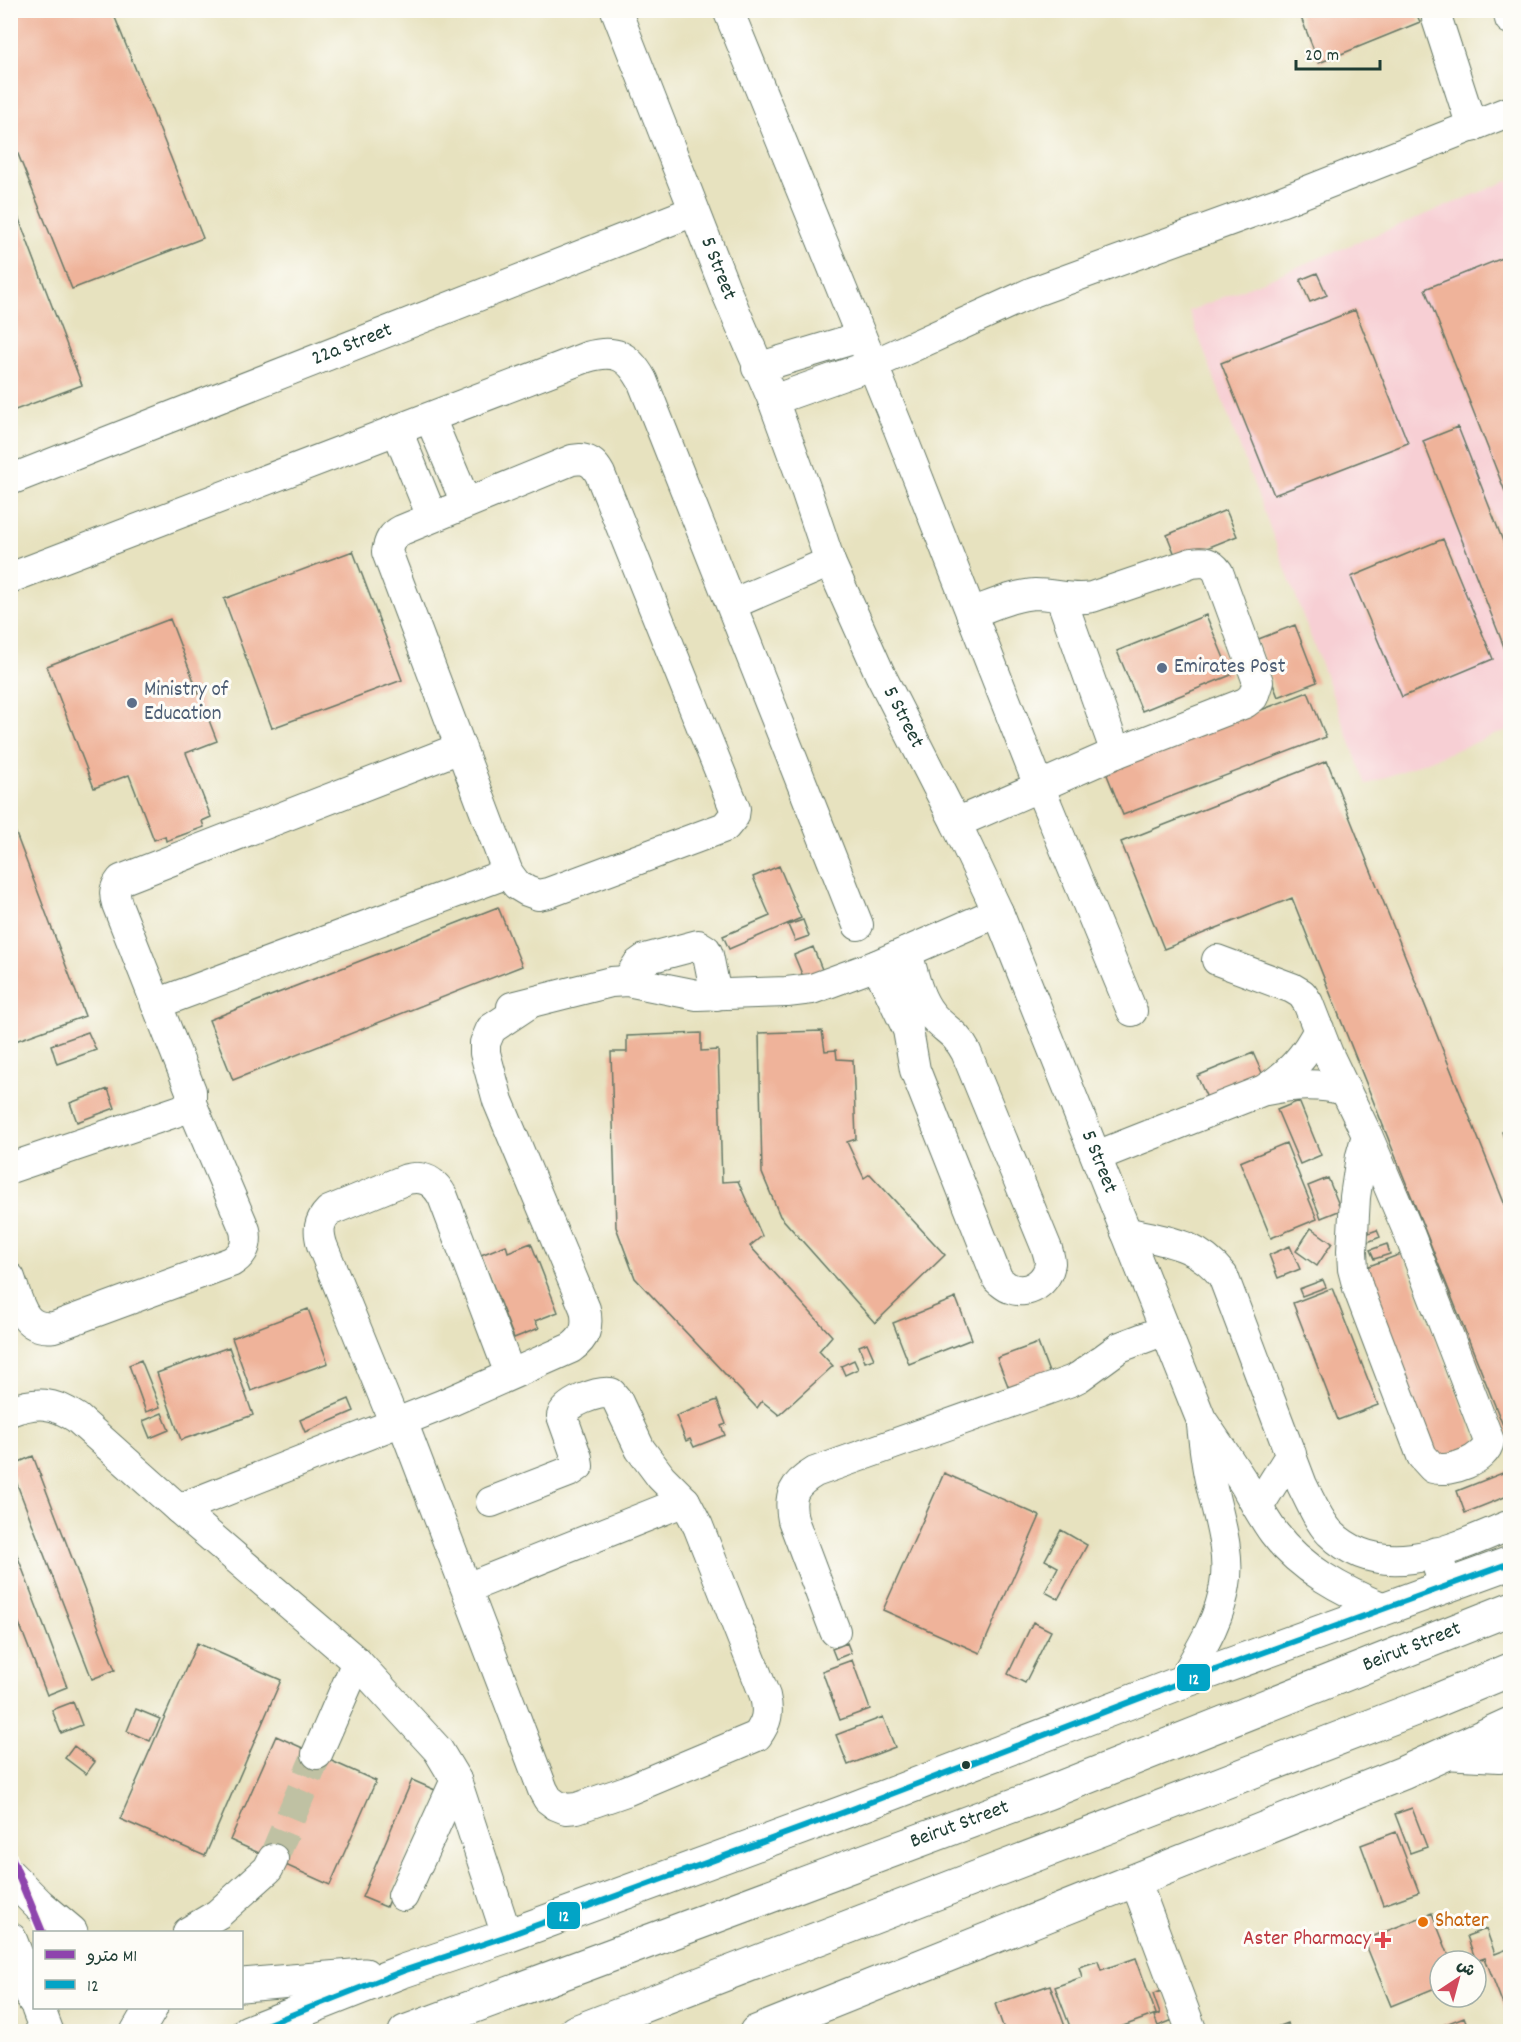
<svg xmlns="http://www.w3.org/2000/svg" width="1521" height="2042" viewBox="0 0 1521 2042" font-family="Dekko,'Playpen Sans Arabic',sans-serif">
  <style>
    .built { fill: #f7cfd4 }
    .building { fill: #efb39a }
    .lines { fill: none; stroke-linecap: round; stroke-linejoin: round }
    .minor-tunnel { stroke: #bfc1a3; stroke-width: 30; stroke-dasharray: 30 15; stroke-linecap: butt }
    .minor-casing { stroke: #657765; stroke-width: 32 }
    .major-casing { stroke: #657765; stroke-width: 35 }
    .minor { stroke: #fff; stroke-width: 30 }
    .major { stroke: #fff; stroke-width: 33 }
    .bus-1-casing { stroke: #fdfcf7; stroke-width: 10 }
    .bus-1 { stroke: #02a4c6; stroke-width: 6 }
    .metro-1-casing { stroke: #fdfcf7; stroke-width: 12 }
    .metro-1 { stroke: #8e44ad; stroke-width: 8 }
    .service-dot { fill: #5c6f8a; stroke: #fdfcf7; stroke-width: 2 }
    .bus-dot { fill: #1f3d34; stroke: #fdfcf7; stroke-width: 2 }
    .food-dot { fill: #e8710a; stroke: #fdfcf7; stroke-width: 2 }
    .health-dot { fill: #e0444e; stroke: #fdfcf7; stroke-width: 2 }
    .labels { text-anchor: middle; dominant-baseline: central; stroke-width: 6; stroke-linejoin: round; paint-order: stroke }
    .street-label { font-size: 21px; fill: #1f3d34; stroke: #fdfcf7 }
    .service-label { font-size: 21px; fill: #4e5e75; stroke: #fdfcf7; text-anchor: start }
    .food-label { font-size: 21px; fill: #c56008; stroke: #fdfcf7; text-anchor: start }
    .health-label { font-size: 21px; fill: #be3a42; stroke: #fdfcf7; text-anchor: end }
    .line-badge { stroke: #fdfcf7; stroke-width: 2 }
    .badge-label { font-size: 16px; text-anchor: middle; font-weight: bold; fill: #fff }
  </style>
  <rect width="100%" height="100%" fill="#fdfcf7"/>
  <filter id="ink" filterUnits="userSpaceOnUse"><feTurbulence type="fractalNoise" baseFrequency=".0167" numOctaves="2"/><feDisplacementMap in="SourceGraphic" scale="12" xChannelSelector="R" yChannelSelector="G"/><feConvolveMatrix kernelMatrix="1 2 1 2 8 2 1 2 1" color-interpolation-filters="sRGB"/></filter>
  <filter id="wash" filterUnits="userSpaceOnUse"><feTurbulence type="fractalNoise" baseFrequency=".008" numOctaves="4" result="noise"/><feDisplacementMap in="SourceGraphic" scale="24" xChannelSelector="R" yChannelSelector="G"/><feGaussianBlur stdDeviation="1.35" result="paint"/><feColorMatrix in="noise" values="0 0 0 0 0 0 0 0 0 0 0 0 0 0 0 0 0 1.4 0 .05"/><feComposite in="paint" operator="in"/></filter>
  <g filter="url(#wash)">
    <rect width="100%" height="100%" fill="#e7e2bf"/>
    <path class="built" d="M1510 180V729L1366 785 1189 311Z"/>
    <g id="blocks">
      <path class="building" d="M10 10H112L203 238 72 289 10 134Z
        M1298 10H1415L1420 22 1319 63Z
        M11 198 82 385 10 412V199Z
        M1510 255V504L1425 289Z
        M1317 273 1327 295 1310 302 1300 280Z
        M1355 310 1408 443 1274 495 1221 363Z
        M1458 427 1510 559V662L1423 441Z
        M1226 510 1237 536 1177 560 1167 535Z
        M1443 539 1493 659 1402 697 1351 577Z
        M353 551 402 680 272 728 224 599Z
        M1206 615 1231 675 1142 711 1117 651Z
        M170 619 217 741 186 753 211 817 202 821 204 827 166 841 165 836 154 840 129 775 94 788 47 666Z
        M1295 625 1317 682 1278 697 1256 640Z
        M1308 692 1326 737 1123 815 1105 770Z
        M1327 761 1509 1215H1510V1443L1292 898 1164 949 1121 842Z
        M10 818 85 1016 10 1043Z
        M779 866 801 918 729 949 723 936 770 916 753 877Z
        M498 907 522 966 233 1080 209 1020Z
        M803 920 809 936 795 941 788 925Z
        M813 947 823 972 804 979 794 955Z
        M1510 963V981L1504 965Z
        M822 1031 825 1051 836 1050 837 1059 853 1060 856 1139 847 1142 864 1178 870 1174 945 1255 875 1323 780 1216 762 1173 759 1033Z
        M88 1032 96 1050 57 1064 51 1045Z
        M701 1033V1051L718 1050 722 1182 738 1181 762 1236 750 1246 832 1336 819 1351 833 1366 779 1415 762 1401 757 1408 635 1278 616 1227 611 1052H627V1036Z
        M1253 1053 1263 1075 1207 1098 1197 1076Z
        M108 1089 115 1108 77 1122 70 1103Z
        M1299 1101 1321 1155 1300 1164 1277 1110Z
        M1510 1129V1156L1502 1132Z
        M1286 1143 1317 1219 1271 1238 1240 1162Z
        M1328 1178 1341 1210 1321 1218 1308 1186Z
        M1311 1228 1332 1243 1317 1266 1296 1251Z
        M1377 1230 1380 1237 1368 1242 1366 1234Z
        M531 1243 558 1312 535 1321 539 1328 514 1338 481 1255 506 1245 508 1252Z
        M1387 1244 1390 1254 1374 1259 1370 1250Z
        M1290 1246 1300 1269 1278 1278 1269 1255Z
        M1401 1254 1477 1443 1437 1459 1361 1269Z
        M1323 1280 1326 1287 1302 1296 1299 1289Z
        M1332 1288 1378 1405 1338 1420 1293 1303Z
        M956 1298 972 1339 909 1364 893 1323Z
        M308 1309 328 1363 251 1391 232 1338Z
        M867 1343 874 1359 865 1362 859 1346Z
        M1038 1343 1050 1375 1010 1391 997 1358Z
        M229 1347 253 1415 181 1440 157 1373Z
        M141 1360 160 1407 146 1412 129 1365Z
        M854 1360 858 1369 845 1375 841 1366Z
        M349 1399 354 1411 305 1432 300 1420Z
        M717 1400 726 1424 721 1426 725 1435 694 1447 690 1439 686 1441 676 1416Z
        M162 1413 169 1430 150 1438 143 1421Z
        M33 1456 115 1670 92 1679 10 1466Z
        M1510 1470V1495L1465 1513 1457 1491Z
        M944 1473 1040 1516 980 1653 883 1610Z
        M1061 1530 1087 1545 1058 1599 1045 1592 1058 1567 1045 1560Z
        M11 1539 67 1687 47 1695 10 1600Z
        M1033 1622 1051 1631 1025 1683 1008 1674Z
        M197 1643 281 1680 205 1856 120 1819Z
        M847 1643 851 1653 836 1659 832 1649Z
        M852 1660 870 1709 840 1720 822 1671Z
        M73 1702 82 1725 61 1733 52 1710Z
        M136 1709 160 1719 150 1741 127 1731Z
        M883 1717 895 1747 848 1765 836 1735Z
        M276 1736 376 1781 330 1885 230 1840Z
        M74 1746 95 1762 86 1774 65 1758Z
        M412 1780 435 1790 386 1907 362 1897Z
        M1412 1808 1427 1847 1410 1853 1395 1814Z
        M1396 1832 1419 1892 1383 1905 1361 1845Z
        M1432 1913 1451 1961H1440V1986L1391 2006 1364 1940Z
        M1486 1929 1495 1954 1510 1948V2023L1485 1958 1476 1961 1467 1936Z
        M1136 1958 1156 2014 1107 2032H1072L1055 1987 1082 1977 1079 1967 1098 1961 1101 1970Z
        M1050 1985 1067 2032H1005L995 2004Z
        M1162 1991 1173 2020 1158 2026 1154 2016 1160 2014 1153 1994Z
        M1464 2017 1470 2032H1428V2031Z
        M1287 2023 1290 2032H1266V2031Z"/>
    </g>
  </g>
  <g filter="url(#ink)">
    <use href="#blocks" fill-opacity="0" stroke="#657765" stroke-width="1.5"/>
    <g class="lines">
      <path class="minor-tunnel" d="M273 1859 317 1754"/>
      <g class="minor-casing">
        <g id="minor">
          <path id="s1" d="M616 10 726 291 773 400 806 490 830 562 880 674 956 823 998 912 1201 1419C1216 1441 1231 1463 1245 1485 1254 1501 1263 1518 1274 1533 1301 1569 1343 1591 1384 1608"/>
          <path d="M728 10 898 427 1039 786 1132 1011"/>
          <path d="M1439 10 1437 19 1472 127"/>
          <path d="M1508 10 1510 19"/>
          <path d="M757 368 860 337"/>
          <path d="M773 400 872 365 1033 292 1280 202 1510 111"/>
          <path d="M430 418 466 503"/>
          <path d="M397 430 432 517"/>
          <path d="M581 459C591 461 595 465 600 474L735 809 734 816 725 827 548 893 538 895 527 891 517 885 508 873 387 552C389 541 392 535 402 530L572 460Z"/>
          <path id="s2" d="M10 480 694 211"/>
          <path d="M10 578 587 357C615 349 628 355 642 380L858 925"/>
          <path d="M1061 598 1116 753"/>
          <path d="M732 604 830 562"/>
          <path d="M956 823 1116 753 1245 703 1253 697 1258 682 1218 572C1211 562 1204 561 1192 563L1092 597C1072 601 1055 594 1035 594 1014 595 991 606 971 613"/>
          <path d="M1217 960 1292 988 1302 994 1308 1003 1328 1054 1367 1135 1361 1156 1355 1197 1352 1251 1353 1269 1358 1288 1422 1456 1433 1468C1450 1473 1486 1460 1489 1441L1408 1231 1367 1135"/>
          <path d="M877 965 908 1030 915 1070 998 1280C1001 1282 1006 1287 1010 1288 1028 1296 1048 1282 1050 1263 1050 1259 1048 1253 1047 1249L966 1052C955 1031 944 1030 931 1014 917 997 913 972 907 952"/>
          <path d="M627 981 638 964 645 959 698 945 706 950 708 955 716 995"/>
          <path d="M156 1004 508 873"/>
          <path d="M512 1007 611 982 627 981 697 995 787 992 812 989 877 965 998 912"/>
          <path d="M1267 1090C1293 1084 1319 1083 1345 1090"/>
          <path d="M1097 1156 1264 1090C1289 1074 1306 1056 1319 1029"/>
          <path d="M10 1168 181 1110 191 1103V1091L117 904C114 894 114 889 121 880L460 748"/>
          <path d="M1126 1232C1165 1241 1196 1242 1223 1276L1302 1485C1310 1501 1318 1520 1330 1533 1382 1585 1455 1548 1510 1525"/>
          <path d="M10 1278C19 1303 22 1331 54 1327L231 1262C244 1254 248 1245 245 1230L191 1103"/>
          <path d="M10 1411C37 1401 53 1402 77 1418L179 1509 357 1662 438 1750 456 1780 507 1936"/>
          <path d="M402 1421 543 1790 548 1799 556 1805 566 1809 577 1808 626 1791 757 1736C767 1722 769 1713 765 1696L698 1526 685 1501 661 1477 640 1449 617 1400 611 1393C598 1391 565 1403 562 1416L577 1458 578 1466 571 1471 491 1502"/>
          <path d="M395 1424 322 1245C318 1231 318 1222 329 1211L407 1179C424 1175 435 1182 443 1197L510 1374"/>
          <path d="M1258 1507 1291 1454"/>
          <path d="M179 1509 442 1405 571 1348C585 1338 589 1327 585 1309L498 1101 485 1053V1043L491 1029 530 1003"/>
          <path d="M467 1588 685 1501"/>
          <path d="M835 1631 793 1520C788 1495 793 1485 815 1472L1071 1381 1079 1377 1120 1347 1165 1330"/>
          <path d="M1182 1682C1199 1652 1220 1620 1225 1585 1231 1553 1217 1512 1210 1480 1206 1462 1204 1444 1202 1425"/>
          <path d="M317 1754 357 1662"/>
          <path d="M1444 1754 1499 1757 1510 1754"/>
          <path d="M1135 1880 1192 2032"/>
          <path d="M403 1896 456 1780"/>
          <path d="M188 1932 218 1914 268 1869 273 1859"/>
        </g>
      </g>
      <g class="major-casing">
        <g id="major">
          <path d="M1435 1554 1446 1586"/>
          <path d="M10 1876 39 1905 71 1932"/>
          <path d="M10 1939 34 2000"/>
          <path d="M242 1985 365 1975"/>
          <path d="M38 2008 47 2032"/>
          <path d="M137 2032 151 2008"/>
          <path d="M248 2032 403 1971 507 1936 847 1811 1182 1682 1510 1563"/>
          <path id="s3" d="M405 2032 1047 1793 1510 1609"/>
          <path d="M575 2032 1428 1704 1510 1670"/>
          <path d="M756 2032 1403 1773 1510 1724"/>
        </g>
      </g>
      <use href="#minor" class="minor"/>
      <use href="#major" class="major"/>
      <g class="bus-1-casing">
        <path id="bus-1" d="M248 2032 403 1971 507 1936 847 1811 1182 1682 1510 1563"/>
      </g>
      <use href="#bus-1" class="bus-1"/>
      <g class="metro-1-casing">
        <path id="metro-1" d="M10 1854 42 1932"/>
      </g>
      <use href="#metro-1" class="metro-1"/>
    </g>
  </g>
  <g class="service-dot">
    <circle cx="1162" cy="668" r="6"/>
    <circle cx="132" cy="703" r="6"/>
  </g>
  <circle class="bus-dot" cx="966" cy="1765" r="5"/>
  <circle class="food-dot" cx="1423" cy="1922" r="6"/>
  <path class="health-dot" d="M1380 1931h6v6h6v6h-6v6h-6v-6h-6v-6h6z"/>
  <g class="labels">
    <g class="street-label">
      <text stroke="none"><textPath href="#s1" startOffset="278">5 Street</textPath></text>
      <text stroke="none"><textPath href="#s2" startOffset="368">22a Street</textPath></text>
      <text stroke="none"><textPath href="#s1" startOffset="764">5 Street</textPath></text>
      <text stroke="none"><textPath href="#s1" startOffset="1250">5 Street</textPath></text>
      <text stroke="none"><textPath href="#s3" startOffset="1078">Beirut Street</textPath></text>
      <text stroke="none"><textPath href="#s3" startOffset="592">Beirut Street</textPath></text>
    </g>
    <g class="service-label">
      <text x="1174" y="668">Emirates Post</text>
      <text x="144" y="691">Ministry of<tspan x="144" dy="24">Education</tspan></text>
    </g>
    <g class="food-label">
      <text x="1435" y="1922">Shater</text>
    </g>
    <g class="health-label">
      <text x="1371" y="1940">Aster Pharmacy</text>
    </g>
  </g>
  <g class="line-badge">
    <rect x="1176" y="1663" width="35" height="29" rx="6" fill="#02a4c6"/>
    <rect x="546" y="1901" width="35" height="29" rx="6" fill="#02a4c6"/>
  </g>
  <g class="badge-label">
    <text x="1194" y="1684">12</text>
    <text x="564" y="1921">12</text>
  </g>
  <rect width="1521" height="2042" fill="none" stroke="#fdfcf7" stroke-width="36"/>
  <rect x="33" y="1931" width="210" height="78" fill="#fdfcf7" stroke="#a4b0a9" stroke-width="1.5"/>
  <rect x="45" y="1950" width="30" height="9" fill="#8e44ad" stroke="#a4b0a9" stroke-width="1.5"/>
  <text x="87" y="1961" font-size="18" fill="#1f3d34">مترو M1</text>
  <rect x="45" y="1980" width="30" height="9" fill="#02a4c6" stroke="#a4b0a9" stroke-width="1.5"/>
  <text x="87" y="1991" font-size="18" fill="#1f3d34">12</text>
  <g transform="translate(1458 1979) rotate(36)"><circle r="28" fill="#fdfcf7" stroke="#a4b0a9" stroke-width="1.5"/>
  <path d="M0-4.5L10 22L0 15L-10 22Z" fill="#d1495b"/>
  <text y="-9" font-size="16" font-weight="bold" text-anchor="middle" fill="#1f3d34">ش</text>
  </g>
  <path d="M1296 60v9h84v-9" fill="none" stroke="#1f3d34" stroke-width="3"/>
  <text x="1305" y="60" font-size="18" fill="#1f3d34" stroke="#fdfcf7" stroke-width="4.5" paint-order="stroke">20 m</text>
</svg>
